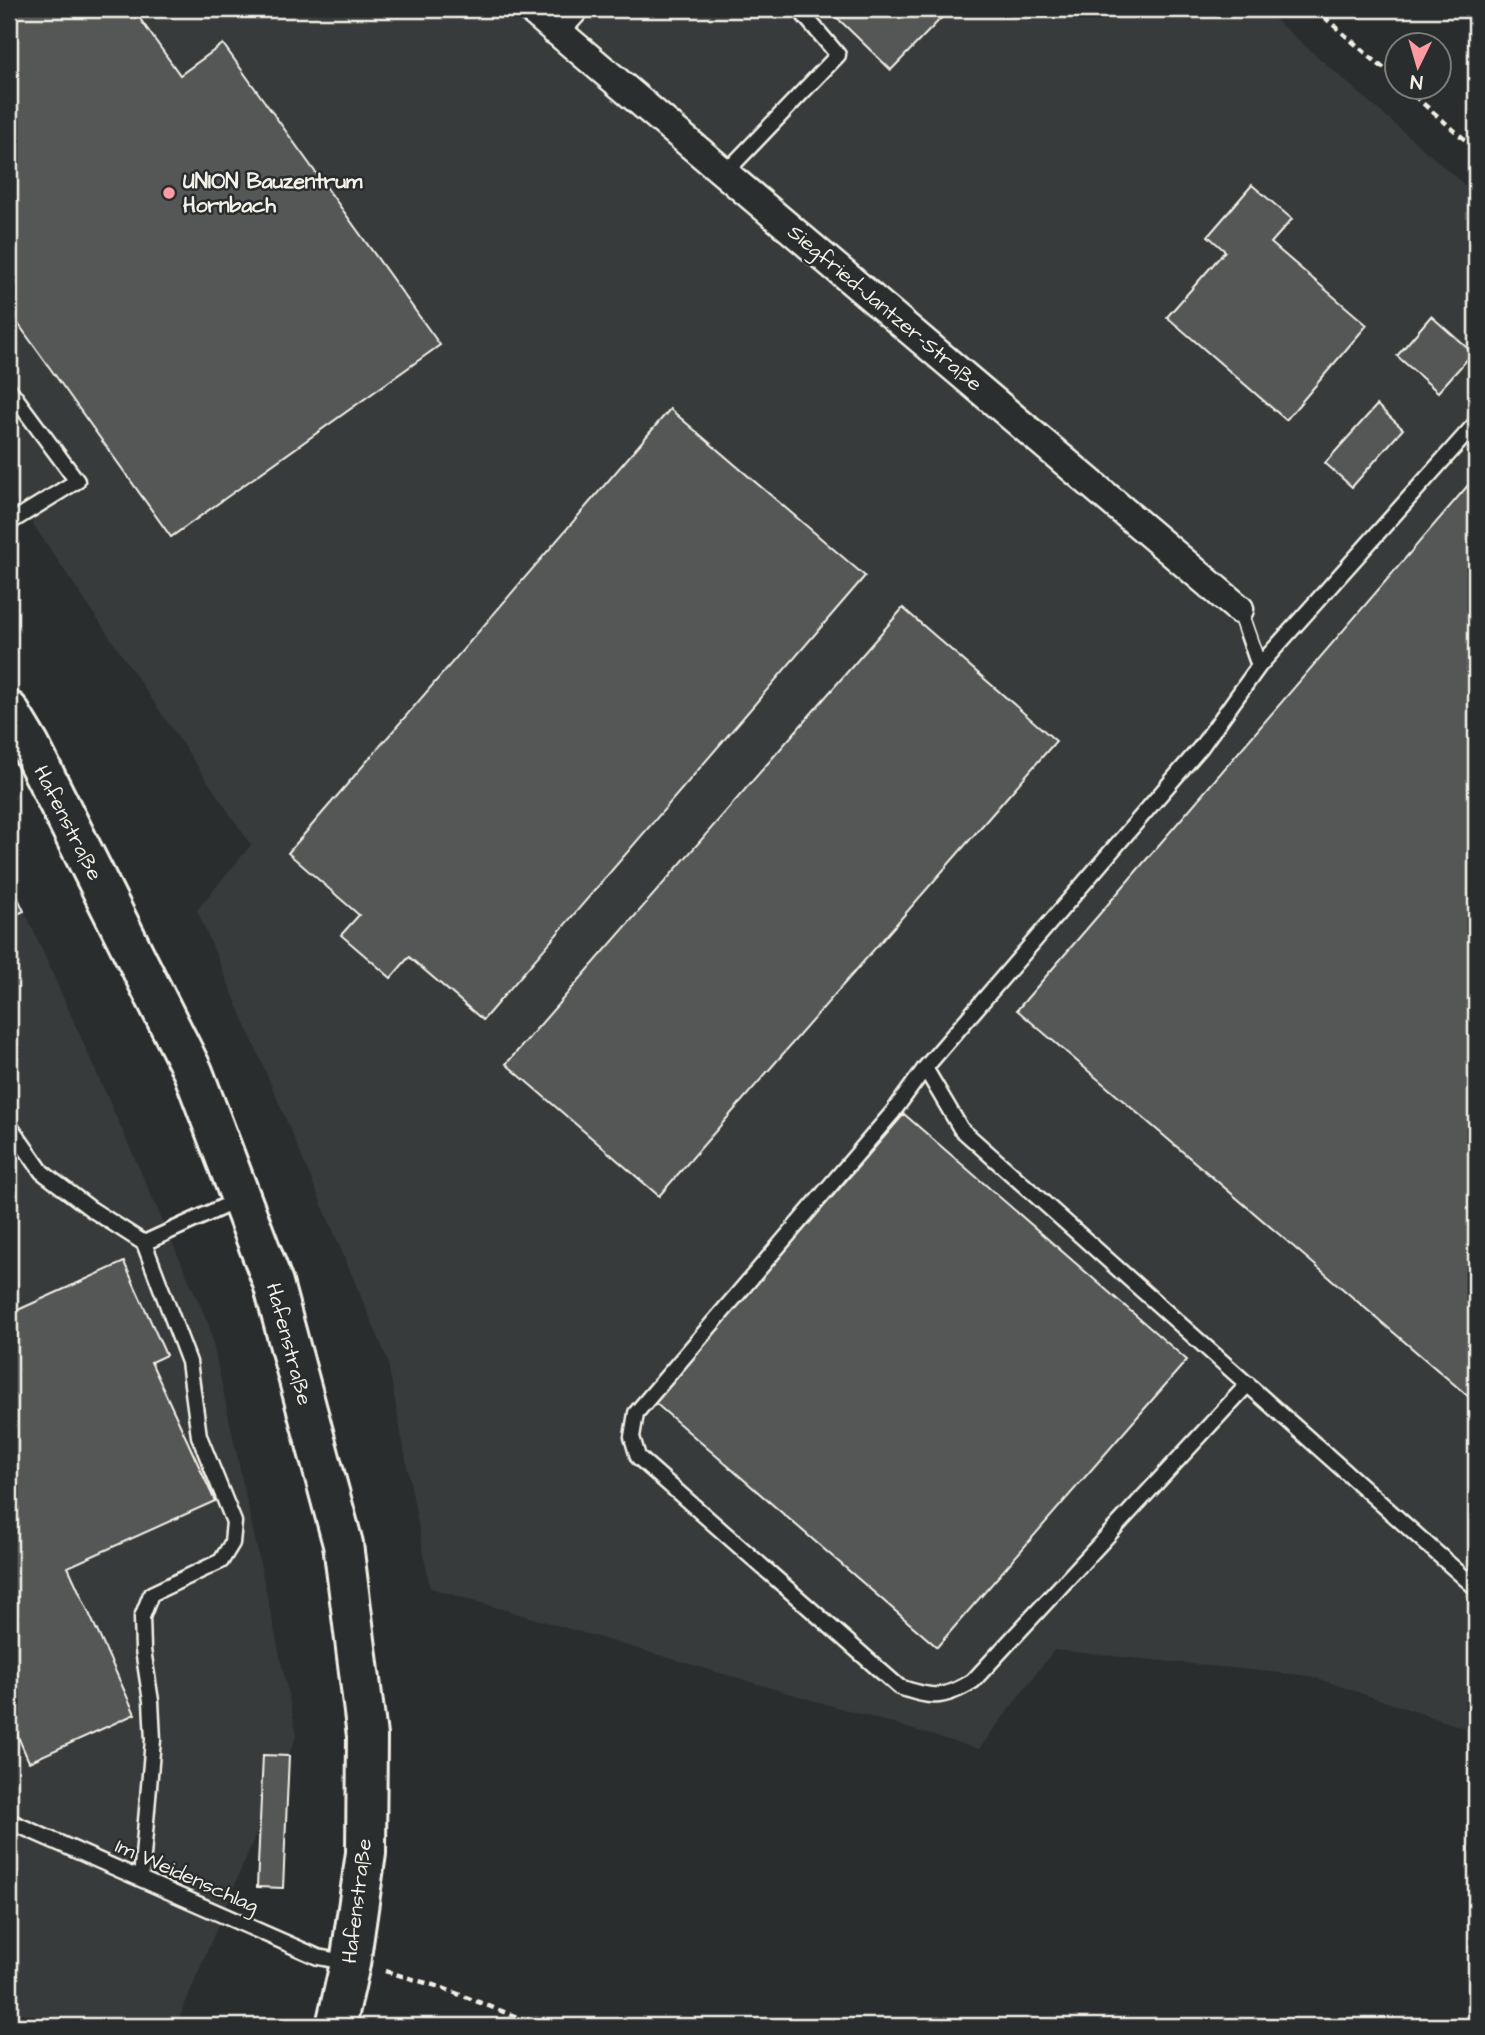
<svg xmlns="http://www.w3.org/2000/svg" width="1485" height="2035" viewBox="0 0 1485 2035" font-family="'Architects Daughter',sans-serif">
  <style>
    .built { fill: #373a3a }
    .building { fill: #555756; stroke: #f4f1e8; stroke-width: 2 }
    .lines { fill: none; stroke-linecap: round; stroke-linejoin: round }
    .lane-casing { stroke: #f4f1e8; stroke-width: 19 }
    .street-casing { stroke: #f4f1e8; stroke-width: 33 }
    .secondary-casing { stroke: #f4f1e8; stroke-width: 44 }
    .path { stroke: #f4f1e8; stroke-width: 4.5; stroke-dasharray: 7 5; stroke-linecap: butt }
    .lane { stroke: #2a2d2e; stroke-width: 14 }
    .street { stroke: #2a2d2e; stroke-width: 28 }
    .secondary { stroke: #2a2d2e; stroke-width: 38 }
    .poi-dot { fill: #ff9aa2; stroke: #2a2d2e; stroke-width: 2.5 }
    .labels { text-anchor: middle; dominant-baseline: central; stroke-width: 5; stroke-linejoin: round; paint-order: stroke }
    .poi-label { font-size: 21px; font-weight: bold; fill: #f4f1e8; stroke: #2a2d2e; text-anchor: start }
    .street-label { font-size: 21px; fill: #f4f1e8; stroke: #2a2d2e }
  </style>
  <rect width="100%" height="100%" fill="#2a2d2e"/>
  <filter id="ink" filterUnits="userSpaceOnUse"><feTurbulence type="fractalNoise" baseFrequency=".0143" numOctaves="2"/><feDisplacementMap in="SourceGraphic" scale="14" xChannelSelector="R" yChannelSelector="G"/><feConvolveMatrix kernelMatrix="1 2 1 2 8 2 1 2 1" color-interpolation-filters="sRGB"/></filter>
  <g filter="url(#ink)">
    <path class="built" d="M9 9H1263L1476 195V1732L1310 1676 1054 1650 979 1749 430 1588 387 1358 197 910 251 845 9 489Z
      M9 876 209 1325 297 1735 176 2026H9Z"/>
    <path class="building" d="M9 9H133L180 75 223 44 440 345 171 537 9 311Z
      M828 9H950L891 70Z
      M1252 185 1292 219 1271 243 1367 325 1286 420 1167 317 1225 251 1208 236Z
      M1431 316 1473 353 1438 392 1397 356Z
      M1377 405 1403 429 1352 487 1325 463Z
      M670 409 865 576 483 1020 409 957 391 978 341 935 359 915 288 853Z
      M1476 476V1403L1017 1010Z
      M903 608 1056 741 659 1196 506 1064Z
      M9 879 24 911 9 918Z
      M904 1114 1187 1360 937 1647 654 1402Z
      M124 1262 166 1355 151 1362 215 1501 68 1567 135 1714 29 1762 9 1716V1314Z
      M263 1755 289 1756 283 1888 257 1887Z"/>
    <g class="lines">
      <g class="lane-casing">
        <path id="lane" d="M725 173 838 55 799 9
          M9 389 77 481 9 523
          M1476 423 1259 666 1201 747 925 1068 961 1129 1476 1588
          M1239 609 1259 666
          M925 1068 893 1112 636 1413 632 1437 638 1457 899 1687C932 1698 942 1700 973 1681L1248 1384
          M9 1125 42 1172 91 1209 144 1243
          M9 1821 318 1957 349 1963
          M141 1879 153 1740 151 1701 143 1650 142 1617 151 1594 221 1561 232 1543 234 1522 199 1436 189 1362 144 1243 240 1199"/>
      </g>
      <g class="street-casing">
        <path id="street" d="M531 9 1239 609
          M555 30 574 9"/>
      </g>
      <g class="secondary-casing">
        <path id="secondary" d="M9 711 30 746 193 1072 273 1283 343 1544 367 1736 366 1853 350 1964 336 2026"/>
      </g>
      <path class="path" d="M1315 9 1398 81
        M1405 88 1476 149
        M9 793 14 802
        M385 1971 440 1987 540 2026"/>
      <use href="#lane" class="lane"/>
      <use href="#street" class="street"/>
      <use href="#secondary" class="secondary"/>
    </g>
  </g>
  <circle class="poi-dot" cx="169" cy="193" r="7"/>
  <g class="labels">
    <g class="poi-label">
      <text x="183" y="181">UNION Bauzentrum<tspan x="183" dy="24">Hornbach</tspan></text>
    </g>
    <g class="street-label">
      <text transform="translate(885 308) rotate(40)">Siegfried-Jantzer-Straße</text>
      <text transform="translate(68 823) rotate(63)">Hafenstraße</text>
      <text transform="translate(289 1344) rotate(75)">Hafenstraße</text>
      <text transform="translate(187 1876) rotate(24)">Im Weidenschlag</text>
      <text transform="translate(357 1901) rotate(-83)">Hafenstraße</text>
    </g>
  </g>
  <rect width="1485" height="2035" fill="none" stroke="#2a2d2e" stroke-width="35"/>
  <rect x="18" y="18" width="1450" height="2000" fill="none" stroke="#f4f1e8" stroke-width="2.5" filter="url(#ink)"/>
  <g transform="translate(1418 66) rotate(185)"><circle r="33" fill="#2a2d2e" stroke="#7b7b78" stroke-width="2"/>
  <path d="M0-5L12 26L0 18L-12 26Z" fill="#ff9aa2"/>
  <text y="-10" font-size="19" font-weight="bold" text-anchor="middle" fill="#f4f1e8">N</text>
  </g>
</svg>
